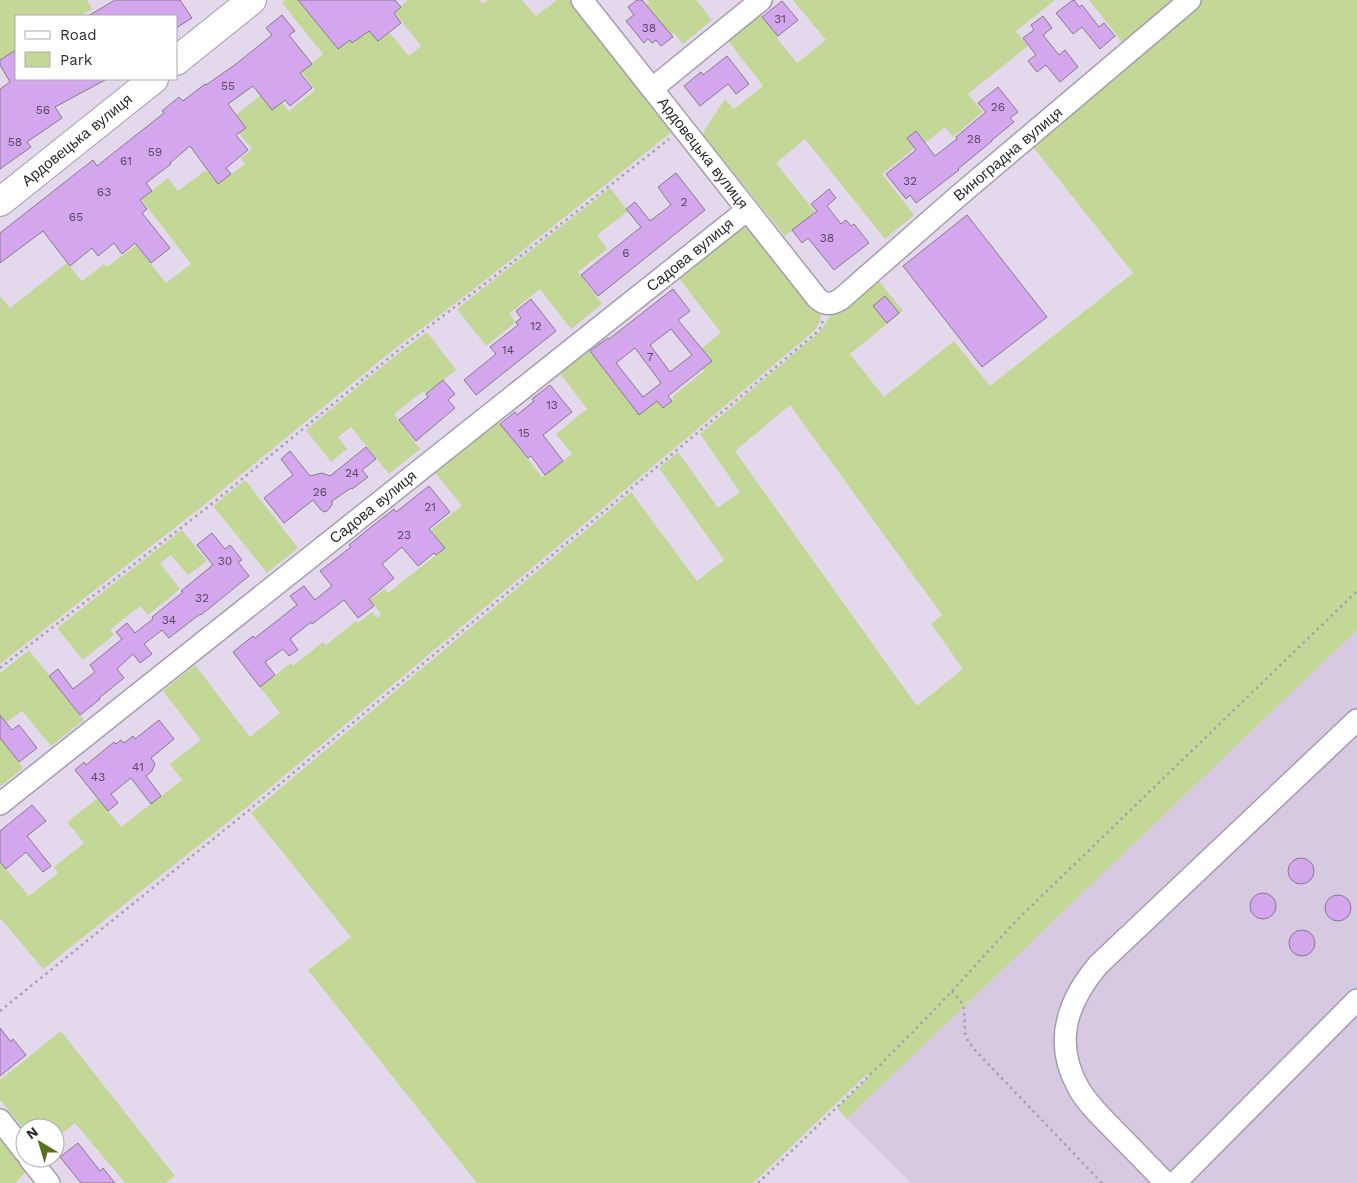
<svg xmlns="http://www.w3.org/2000/svg" width="1357" height="1183" viewBox="0 0 1357 1183" font-family="'Work Sans',sans-serif">
  <style>
    .built { fill: #d8c9e2 }
    .green { fill: #c3d896; fill-rule: evenodd }
    .building { fill: #d3a6ee; stroke: #857b8b; fill-rule: evenodd }
    .lines { fill: none; stroke-linecap: round; stroke-linejoin: round }
    .minor-casing { stroke: #a69cad; stroke-width: 24 }
    .highway-casing { stroke: #a69cad; stroke-width: 30 }
    .path { stroke: #a89fae; stroke-width: 2.5; stroke-dasharray: 2.5 4; stroke-linecap: butt }
    .minor { stroke: #fff; stroke-width: 21 }
    .highway { stroke: #fff; stroke-width: 28 }
    .labels { text-anchor: middle; dominant-baseline: central; stroke-width: 5; stroke-linejoin: round; paint-order: stroke }
    .number-label { font-size: 12px; fill: #574960 }
    .street-label { font-size: 15px; fill: #2e2a31; stroke: #fff }
  </style>
  <rect width="100%" height="100%" fill="#e4d9ec"/>
  <path class="built" d="M1357 630V1183H911L847 1119Z"/>
  <path class="green" d="M0 0H87L92 9 80 16H16V50L0 60Z
    M285 0H298L337 49 350 40 353 43 369 31 378 41 389 32 409 56 421 46 394 12 408 0H479L482 4 488 0H522L536 16 557 0H571L673 124 672 131 668 135 483 282 388 354 209 501 0 664V296L10 308 67 263 82 281 104 264 107 267 136 245 166 283 191 264 141 199 168 178 178 191 206 170 218 184 245 164 241 158 252 149 239 133 246 127 236 115 261 95 282 102 289 111 315 90 301 72 323 54 282 3Z
    M647 0H696L712 20 683 44 674 33 671 35 646 5 649 2Z
    M793 0H1055L1016 31 1028 46 968 94 983 112 953 137 945 127 925 143 916 131 907 138 915 148 882 174 914 215 885 239 805 139 776 163 815 212 785 236 702 134 725 99 734 109 763 86 726 38 758 12 778 36 777 38 797 63 826 40Z
    M1089 0H1173L1122 42Z
    M1198 0H1357V630L847 1119 837 1108 869 1077 867 1074 753 1183H477L308 970 351 937 251 813 631 492 697 581 724 560 659 468 678 452 718 508 740 492 700 434 817 334 822 329 830 316 874 275 903 311 850 354 884 397 954 341 990 386 1133 273 1030 143ZM790 405 942 615 931 624 963 669 917 706 735 451Z
    M610 188 628 211 597 235 607 249 578 272 602 304 571 329 540 289 509 314 516 322 486 346 457 309Z
    M748 221 820 311C822 319 819 324 814 331L252 803 43 969 0 918V862L29 896 58 873 54 867 84 843 67 822 98 798 121 827 182 780 170 764 201 740 163 691 195 665 250 737 280 713 260 687 291 663 293 666 323 642 326 645 356 621 358 623 372 612 377 618 381 614 370 600 384 589 388 593 445 548 431 530 462 506 435 472 498 421 542 477 572 454 556 434 587 409 559 372 588 349 639 414 657 401 663 408 674 400 672 397 704 371 702 368 712 361 702 348 721 333 678 277Z
    M427 332 456 370 426 394 423 391 394 414 420 449 389 474 351 427 338 437 347 449 331 462 306 430 395 356Z
    M245 480 298 548 267 573 213 506Z
    M182 530 207 561 188 575 171 555 160 563 180 589 148 615 140 606 110 630 114 635 83 660 57 628Z
    M29 650 84 720 51 746 22 711 6 723 0 715V673Z
    M0 738 23 768 0 787Z
    M61 1031 175 1176 166 1183H125L75 1123 55 1139V1128H25V1130L0 1100V1080Z
    M0 1129 30 1168 15 1183H0Z"/>
  <path class="building" d="M115 0H180L192 18 176 28V16H88Z
    M298 0H395L401 7 394 13 401 23 378 41 369 31 352 43 350 40 338 49Z
    M637 0H642L673 37 661 46 656 40 652 43 648 39 644 43 626 21 634 15 628 7Z
    M1073 0H1074L1079 7 1082 5 1099 27 1104 23 1115 36 1100 49 1082 27 1073 34 1056 13Z
    M782 1 798 20 778 36 762 17Z
    M282 15 295 31 289 35 312 64 300 73 312 88 290 106 285 100 272 110 253 86 228 104 246 128 236 135 248 150 226 168 231 174 218 184 190 146 170 163 171 164 146 183 152 191 140 200 147 209 142 213 170 248 151 263 135 243 122 254 114 243 98 256 92 248 70 266 43 231 0 263V233L93 160 97 166 164 113 162 111 179 97 183 101 205 84 206 85 236 64 272 35 266 28Z
    M1043 16 1052 28 1043 35 1059 55 1065 50 1078 67 1060 82 1046 65 1037 72 1028 61 1036 55 1023 38 1034 30 1031 25Z
    M16 50V79H107L55 107 62 118 27 142 31 147 0 169V89L10 82 0 65V60Z
    M727 56 749 84 736 94 728 84 700 106 684 86 701 72 703 75Z
    M998 87 1018 112 1010 118 1014 122 992 140V141L958 169 959 170 916 203 910 195 906 199 886 174 916 150 907 138 916 131 935 156 957 139 956 137 986 112 978 103Z
    M676 173 705 210 598 296 581 275 641 227 626 209 635 202 650 221 671 205 658 187Z
    M829 189 836 198 827 206 841 224 846 220 851 226 854 224 869 243 834 270 808 238 802 243 792 230 817 211 811 204Z
    M967 215 1047 317 982 367 903 266Z
    M673 289 690 311 678 320 712 361 668 396 672 401 663 408 657 401 639 415 590 351 608 338 609 339ZM671 329 692 355 670 372 650 345ZM635 348 661 383 643 397 616 363Z
    M885 296 899 313 887 323 873 306Z
    M531 299 556 331 476 395 464 380 496 354 490 347 518 325 516 322 521 318 516 311Z
    M443 380 455 394 448 400 455 408 416 441 399 420 428 397 426 394Z
    M550 385 572 412 543 435 563 461 545 475 531 456 528 458 500 424 515 412 517 415 534 401 532 399Z
    M366 447 376 459 362 470 368 477 352 489 351 488 332 501V505L327 511 324 512 320 509 313 500 284 523 264 498 293 475 281 459 290 451 310 476 322 473 330 476Z
    M429 486 450 512 429 529 445 548 436 555 434 553 418 566 402 547 382 564 394 578 369 599 374 606 358 618 344 600 312 624 311 622 290 639 298 650 289 656 283 649 265 662 275 675 260 687 233 652 253 636 255 638 297 605 290 596 304 586 315 600 332 586 320 571 351 547 349 545 366 531 394 509 396 512Z
    M212 533 225 549 230 545 242 560 238 562 249 576 201 615 200 614 169 638 162 630 144 644 152 654 140 663 133 654 117 669 124 678 99 698 100 699 80 715 49 676 58 669 73 689 95 672 90 665 122 639 116 632 127 623 135 633 153 619 152 617 183 592 181 591 213 565 197 545Z
    M0 715 12 730 19 725 37 748 19 762 0 738Z
    M159 720 174 739 151 758 155 764 152 771 146 776 161 796 151 804 131 778 111 794 118 803 108 811 75 770 84 762 86 765 114 742 116 744 121 740 124 743 133 736 135 739Z
    M32 805 46 821 27 836 51 866 43 872 26 852 6 869 0 862V831Z
    M1288 871a13 13 0 1 1 26 0a13 13 0 1 1-26 0Z
    M1250 906a13 13 0 1 1 26 0a13 13 0 1 1-26 0Z
    M1325 908a13 13 0 1 1 26 0a13 13 0 1 1-26 0Z
    M1289 943a13 13 0 1 1 26 0a13 13 0 1 1-26 0Z
    M0 1028 11 1042 13 1039 26 1055 0 1076Z
    M78 1143 100 1171 103 1168 115 1183H81L60 1157Z"/>
  <g class="lines">
    <g class="minor-casing">
      <path id="minor" d="M582 0 817 298C825 306 833 304 841 299L956 198 1190 0
        M653 88 761 0
        M0 804 747 210
        M0 1120 25 1152
        M29 1158 49 1183
        M1166 1183C1149 1166 1132 1148 1115 1131 1102 1117 1087 1104 1078 1087 1053 1042 1067 1002 1098 965L1357 720
        M1175 1183 1357 1000"/>
    </g>
    <g class="highway-casing">
      <path id="highway" d="M176 61 252 0
        M0 202 154 79"/>
    </g>
    <path class="path" d="M0 668 213 503 401 348 486 283 669 139
      M952 991 961 1002 964 1009 965 1033 968 1041 973 1048 1102 1183
      M0 1011 248 811 816 333 821 327 823 320
      M758 1183C819 1125 879 1067 937 1007 966 977 992 946 1020 917L1357 591"/>
    <use href="#minor" class="minor"/>
    <use href="#highway" class="highway"/>
  </g>
  <g class="labels">
    <g class="number-label">
      <text x="780" y="19">31</text>
      <text x="649" y="28">38</text>
      <text x="228" y="86">55</text>
      <text x="998" y="107">26</text>
      <text x="43" y="110">56</text>
      <text x="974" y="139">28</text>
      <text x="15" y="142">58</text>
      <text x="155" y="152">59</text>
      <text x="126" y="161">61</text>
      <text x="910" y="181">32</text>
      <text x="104" y="192">63</text>
      <text x="684" y="202">2</text>
      <text x="76" y="217">65</text>
      <text x="827" y="238">38</text>
      <text x="626" y="253">6</text>
      <text x="536" y="326">12</text>
      <text x="508" y="350">14</text>
      <text x="650" y="357">7</text>
      <text x="552" y="405">13</text>
      <text x="524" y="433">15</text>
      <text x="352" y="473">24</text>
      <text x="320" y="492">26</text>
      <text x="430" y="507">21</text>
      <text x="404" y="535">23</text>
      <text x="225" y="561">30</text>
      <text x="202" y="598">32</text>
      <text x="169" y="620">34</text>
      <text x="138" y="767">41</text>
      <text x="98" y="777">43</text>
    </g>
    <g class="street-label">
      <text transform="translate(77 140) rotate(-39)">Ардовецька вулиця</text>
      <text transform="translate(703 153) rotate(52)">Ардовецька вулиця</text>
      <text transform="translate(1008 154) rotate(-40)">Виноградна вулиця</text>
      <text transform="translate(690 255) rotate(-39)">Садова вулиця</text>
      <text transform="translate(373 507) rotate(-39)">Садова вулиця</text>
    </g>
  </g>
  <rect x="15" y="15" width="162" height="65" fill="#ffffff" stroke="#abaaad"/>
  <rect x="25" y="31" width="25" height="8" fill="#ffffff" stroke="#abaaad"/>
  <text x="60" y="40" font-size="15" fill="#2e2a31">Road</text>
  <rect x="25" y="52" width="25" height="15" fill="#c3d896" stroke="#abaaad"/>
  <text x="60" y="65" font-size="15" fill="#2e2a31">Park</text>
  <g transform="translate(40 1143) rotate(322)"><circle r="24" fill="#ffffff" stroke="#abaaad"/>
  <path d="M0-4L9 19L0 12L-9 19Z" fill="#5b6f1e"/>
  <text y="-8" font-size="14" font-weight="bold" text-anchor="middle" fill="#2e2a31">N</text>
  </g>
</svg>
